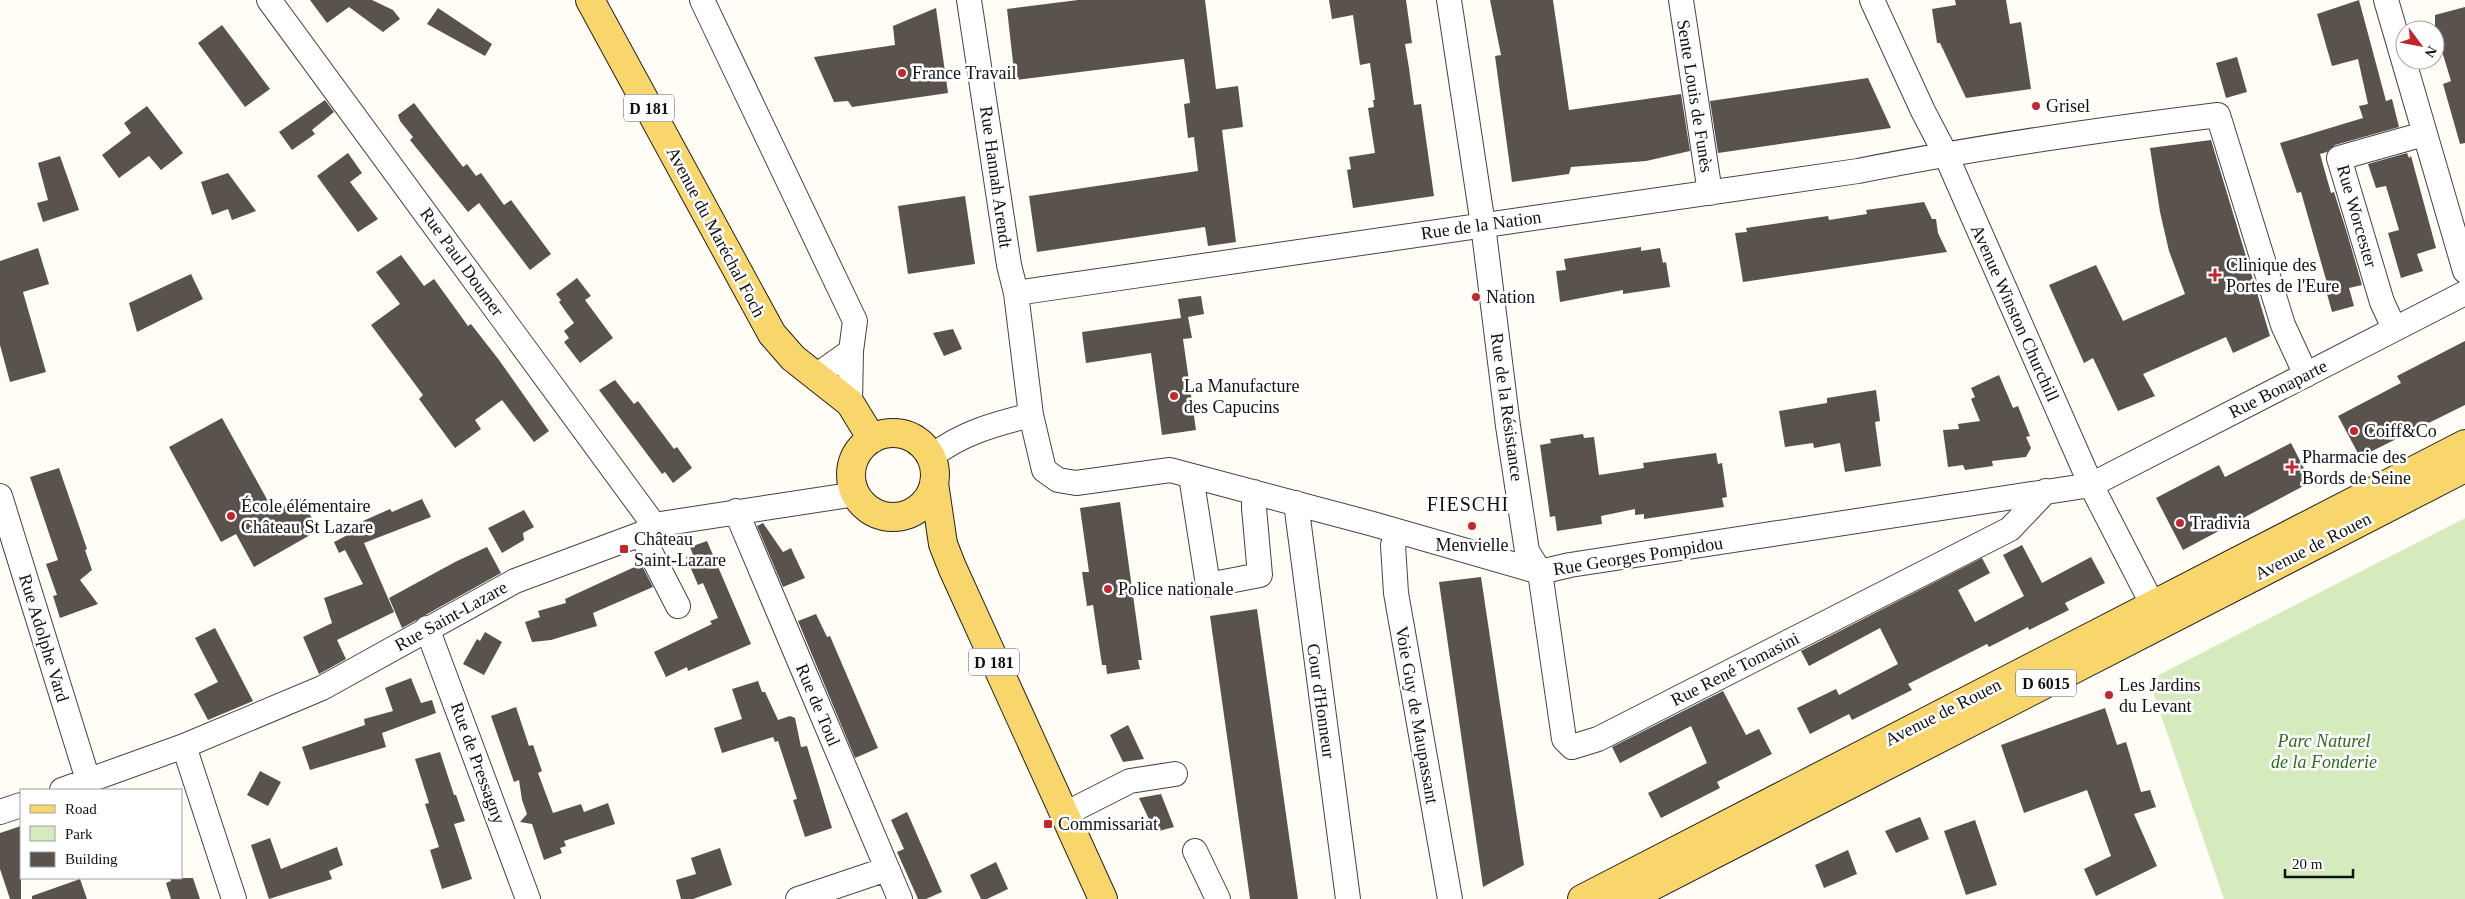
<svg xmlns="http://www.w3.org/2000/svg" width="2465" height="899" viewBox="0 0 2465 899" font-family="'Times New Roman',serif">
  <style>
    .green { fill: #d5ebbd }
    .building { fill: #5a524d }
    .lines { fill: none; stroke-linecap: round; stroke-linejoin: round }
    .minor-casing { stroke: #444; stroke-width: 26 }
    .major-casing { stroke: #222; stroke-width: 30 }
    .minor { stroke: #fff; stroke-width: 24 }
    .major { stroke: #f9d66b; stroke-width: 28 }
    .poi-dot { fill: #c4262e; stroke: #fff; stroke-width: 2 }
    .labels { text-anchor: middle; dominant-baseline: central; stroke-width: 5; stroke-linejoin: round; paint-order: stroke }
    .shield { fill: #fff; stroke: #585858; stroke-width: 1 }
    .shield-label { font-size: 16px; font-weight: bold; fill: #111 }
    .poi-label { font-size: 18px; fill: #111; stroke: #fff; text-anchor: start }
    .street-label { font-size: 18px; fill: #111; stroke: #fff }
    .park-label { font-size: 18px; font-style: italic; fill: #2f6b1f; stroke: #fff }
    .quarter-label { font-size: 20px; letter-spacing: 1px; fill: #111; stroke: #fff }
  </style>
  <rect width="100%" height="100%" fill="#fffdf5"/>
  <path class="green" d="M2465 518V899H2224L2149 680Z"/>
  <path class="building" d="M310 0H372L393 10 400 19 383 32 349 7 327 23Z
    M1078 0H1205L1216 89 1238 86 1243 127 1222 130 1236 242 1208 246 1205 227 1037 252 1029 196 1198 171 1194 137 1188 138 1184 104 1190 103 1184 59 1015 80 1007 9Z
    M1329 0H1406L1412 43 1405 44 1409 68 1414 105 1421 104 1434 196 1353 208 1347 170 1351 169 1349 157 1375 153 1368 108 1374 107 1373 100H1375L1370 63 1360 65 1353 15 1332 19Z
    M1490 0H1553L1569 110 1681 94 1690 151 1646 161 1571 167 1569 174 1512 182 1495 56 1501 55Z
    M1955 0H2006L2010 24 2021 22 2031 89 1966 98 1940 43H1937L1932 9 1956 5Z
    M2359 0 2386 101 2392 99 2399 127 2335 145 2327 152 2320 154 2331 193 2334 192 2347 233 2362 285 2349 288 2354 306 2332 312 2324 283H2327L2301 192 2297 193 2280 143 2363 118 2359 106 2368 104 2358 59 2332 66 2317 14Z
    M2465 7V143L2460 144 2443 84 2451 81 2441 48 2435 50V15Z
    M438 8 492 44 485 56 427 24Z
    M936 8 948 93 852 107 848 101 834 102 814 57 895 45 893 26Z
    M222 25 270 89 245 107 198 43Z
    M2237 57 2247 92 2226 98 2216 63Z
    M1868 78 1891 128 1718 153 1710 101Z
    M325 100 334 112 312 130 315 134 292 150 279 132Z
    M414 103 463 167 467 164 476 176 481 173 504 205 511 200 551 254 530 270 479 203 468 212 410 140 413 137 400 121 398 115Z
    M147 106 183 153 161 170 149 156 119 178 102 155 131 133 124 123Z
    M2211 140 2270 336 2233 353 2226 337 2143 374 2155 396 2118 411 2093 358 2084 363 2049 285 2096 265 2123 321 2185 294 2169 251 2160 212 2150 148Z
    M348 153 362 173 350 182 378 219 358 232 317 176Z
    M2407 153 2409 158 2411 156 2436 248 2417 254 2423 271 2401 278 2388 233 2399 230 2386 186 2376 188 2368 164Z
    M60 156 79 210 43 222 37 203 48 200 38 163Z
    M228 173 256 211 232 220 228 209 212 215 201 182Z
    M965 196 975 264 908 274 898 206Z
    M1924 202 1932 219H1936L1938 233 1947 252 1743 282 1735 233 1747 232 1746 228 1828 216 1829 220 1867 214 1866 210Z
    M1641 247V251L1660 248 1663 263 1666 262 1670 287 1623 294V290L1560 302 1556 271 1566 270 1564 259Z
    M38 248 49 284 23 292 46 372 10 382 0 345V261Z
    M401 255 424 286 434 279 468 326 471 324 499 360 549 431 534 442 502 400 475 420 481 429 455 448 419 399 423 395 371 325 400 304 376 272Z
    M191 274 203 299 137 332 129 303Z
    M577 278 591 296 585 300 613 338 580 363 564 342 569 338 564 331 574 323 559 302 561 300 556 294Z
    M1201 296 1204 314 1188 317 1192 338 1183 339 1196 430 1162 435 1151 353 1086 363 1082 332 1181 318 1178 299Z
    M953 329 962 349 944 356 933 333Z
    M2465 341V405L2360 457 2338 416 2401 383 2397 376Z
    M1999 375 2013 408 2018 406 2030 436 2026 437 2031 448 2026 457 1992 461 1993 466 1965 470 1963 465 1948 467 1943 430 1959 429 1958 424 1980 421 1971 399 1975 397 1971 388Z
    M615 380 634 404 638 401 674 449 677 447 692 468 673 483 665 472 662 474 599 390Z
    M1876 390 1880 421 1875 422 1881 466 1845 472 1840 443 1814 448 1813 443 1785 447 1779 411 1827 403V398Z
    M222 418 274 512 300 498 319 530 254 567 236 534 221 542 169 447Z
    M1583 434 1584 438 1594 437 1599 475 1644 468 1643 463 1716 453 1718 464 1722 463 1727 497 1722 498 1724 507 1644 519V514L1635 515V509L1601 516 1602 524 1557 531 1555 516 1550 517 1540 445 1551 443 1550 439Z
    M2291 443 2311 482 2183 550 2156 498 2219 465 2225 477Z
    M59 468 87 549 85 550 92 570 80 580 98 604 60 618 53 596 57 595 46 564 58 560 30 477Z
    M422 499 431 517 364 543 394 612 337 640 346 659 319 674 303 637 332 623 324 598 363 584 345 550 339 553 334 542 365 526 363 521 390 509 392 512Z
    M1120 502 1142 660H1138L1140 669 1107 674 1106 665H1102L1093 605 1087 606 1082 572H1089L1080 508Z
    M524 510 534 527 523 533 524 540 502 553 488 528Z
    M763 523 783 552 791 548 805 578 783 587 757 526Z
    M707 541 751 644 688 671 687 667 666 677 654 652 712 624 710 621 718 618 703 583 698 585 686 557 693 555 690 547Z
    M2022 545 2042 583 2091 557 2105 583 2065 603 2069 610 2029 630 2028 627 1989 647 1987 644 1908 684 1912 690 1852 720 1849 714 1810 734 1797 708 1836 689 1839 695 1898 664 1880 628 1809 666 1801 651 1982 558 1990 573 1958 590 1975 622 2024 596 2003 555Z
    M487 547 501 573 402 628 389 598 455 562Z
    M641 564 653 587 593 613 597 626 551 640 532 642 525 622 540 617 538 611 566 603 565 599Z
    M1481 577 1524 865 1483 887 1439 582Z
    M1257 609 1298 899H1250L1210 616Z
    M816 614 827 637 830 636 878 748 855 758 798 621Z
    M215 628 253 701 208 720 194 694 218 682 195 638Z
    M485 632 502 642 484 675 463 664 477 639 480 641Z
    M411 678 421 703 432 700 436 713 382 733 386 747 310 770 302 747 365 725 364 719 393 711 385 688Z
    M758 681 762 692H765L778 720 790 716 795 718 801 747 807 746 832 828 805 837 793 800 797 799 778 741 775 742 773 737 722 753 714 728 742 719 732 689Z
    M1723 691 1746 735 1759 729 1772 754 1717 782 1720 788 1661 818 1648 793 1707 763 1691 726 1620 763 1612 747Z
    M516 707 529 746 533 745 542 771 538 773 553 813 581 804 584 812 608 803 615 824 564 841 566 846 560 848 562 853 544 860 532 824 520 822 527 814 522 800 519 780 514 782 491 716Z
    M2105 708 2117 745 2126 742 2141 792 2150 790 2156 807 2134 814 2157 866 2096 896 2084 869 2111 856 2087 790 2024 813 2001 745Z
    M1128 725 1144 759 1123 762 1110 735Z
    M440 752 454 795H456L465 821 454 824 472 879 442 889 430 850 439 847 425 804 429 803 415 759Z
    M260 771 281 782 268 806 247 795Z
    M1161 794 1174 827 1155 832 1139 798Z
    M907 812 942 892 926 899H918L897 852 904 849 891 820Z
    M1920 817 1929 839 1896 853 1885 831Z
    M1975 820 1997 885 1966 895 1944 831Z
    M21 826V899H10L0 869V833Z
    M270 838 281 869 337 847 343 865 329 871 332 879 269 899 251 845Z
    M720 848 732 885 693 899H681L676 880 696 874 691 858Z
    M1848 850 1857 874 1824 888 1815 865Z
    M996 862 1008 889 987 899H981L970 875Z
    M170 878H193L200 899H171L166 883 171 881Z
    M80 879 87 899H32V896Z"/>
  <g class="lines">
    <g class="minor-casing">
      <path id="minor" d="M269 0 654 525
        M702 0 855 321 851 351 850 403
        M1449 0 1483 225 1508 426 1527 551 1540 572 1564 739 1572 747 1598 739 2010 529 2046 491
        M1681 0 1710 193
        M1872 0 1923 111 1945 153 2091 485 2161 621
        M2386 0 2465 271
        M1016 293 1858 171C1977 147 2097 130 2218 115L2283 325 2306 375
        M2394 328 2382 302 2339 158 2424 134
        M816 376 851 351
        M1031 415 1044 470 1058 480 1076 483 1170 470 1373 524 1540 572 1570 565 2091 485 2465 293
        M931 457C961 433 995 424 1031 415L1016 293 1009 265 969 0
        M1191 476 1208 585 1260 575 1254 508V492
        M0 496 88 780
        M1296 503 1348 899
        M736 511 900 899
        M1399 532 1393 545 1396 593 1450 899
        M641 534 678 606
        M427 628 528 899
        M184 746 234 899
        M62 790 184 746 322 688 515 581 641 534 654 525 856 494
        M0 812 21 805
        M1063 815 1130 781 1175 774
        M1195 851 1218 899
        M798 899 887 869"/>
    </g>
    <g class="major-casing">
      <path id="major" d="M590 0 772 334 793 358 850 403 872 439
        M851 475a42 42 0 1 1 84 0a42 42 0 1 1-84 0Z
        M934 483 943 544 952 567 1103 899
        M1582 899 2465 444
        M1627 899 2465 468"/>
    </g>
    <use href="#minor" class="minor"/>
    <use href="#major" class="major"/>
  </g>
  <g class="poi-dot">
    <circle cx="902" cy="73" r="5"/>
    <circle cx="2036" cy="106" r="5"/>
    <path d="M2212.5 267.5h5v5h5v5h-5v5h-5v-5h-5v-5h5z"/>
    <circle cx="1476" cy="297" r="5"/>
    <circle cx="1174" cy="396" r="5"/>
    <circle cx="2354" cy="431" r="5"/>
    <path d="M2289.5 459.5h5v5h5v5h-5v5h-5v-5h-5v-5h5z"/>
    <circle cx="231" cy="516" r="5"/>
    <circle cx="2180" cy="523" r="5"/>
    <circle cx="1472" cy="526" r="5"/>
    <rect x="619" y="544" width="10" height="10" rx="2.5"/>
    <circle cx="1108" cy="589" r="5"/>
    <circle cx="2109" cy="695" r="5"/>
    <rect x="1043" y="819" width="10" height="10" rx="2.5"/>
  </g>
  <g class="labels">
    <g class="shield">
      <rect x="624" y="94.5" width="50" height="27" rx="4"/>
      <rect x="969" y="648.5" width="50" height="27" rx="4"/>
      <rect x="2016" y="669.5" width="60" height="27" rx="4"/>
    </g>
    <g class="shield-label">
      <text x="649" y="108">D 181</text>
      <text x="994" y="662">D 181</text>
      <text x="2046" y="683">D 6015</text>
    </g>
    <g class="poi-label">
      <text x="912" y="73">France Travail</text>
      <text x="2046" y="106">Grisel</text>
      <text x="2226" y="265">Clinique des<tspan x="2226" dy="21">Portes de l'Eure</tspan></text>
      <text x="1486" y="297">Nation</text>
      <text x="1184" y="386">La Manufacture<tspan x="1184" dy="21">des Capucins</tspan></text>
      <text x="2364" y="431">Coiff&amp;Co</text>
      <text x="2302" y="457">Pharmacie des<tspan x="2302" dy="21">Bords de Seine</tspan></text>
      <text x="241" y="506">École élémentaire<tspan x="241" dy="21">Château St Lazare</tspan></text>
      <text x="2190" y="523">Tradivia</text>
      <text x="634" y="539">Château<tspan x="634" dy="21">Saint-Lazare</tspan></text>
      <text x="1472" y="545" text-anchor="middle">Menvielle</text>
      <text x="1118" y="589">Police nationale</text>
      <text x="2119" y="685">Les Jardins<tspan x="2119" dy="21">du Levant</tspan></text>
      <text x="1058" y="824">Commissariat</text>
    </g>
    <g class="street-label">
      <text transform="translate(1695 96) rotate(81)">Sente Louis de Funès</text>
      <text transform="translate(996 177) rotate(82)">Rue Hannah Arendt</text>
      <text transform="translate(2357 216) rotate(74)">Rue Worcester</text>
      <text transform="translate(1481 225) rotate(-8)">Rue de la Nation</text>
      <text transform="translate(716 232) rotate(62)">Avenue du Maréchal Foch</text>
      <text transform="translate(462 262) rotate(54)">Rue Paul Doumer</text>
      <text transform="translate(2015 313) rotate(66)">Avenue Winston Churchill</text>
      <text transform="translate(2278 389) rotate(-27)">Rue Bonaparte</text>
      <text transform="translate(1507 407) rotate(82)">Rue de la Résistance</text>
      <text transform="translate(2313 546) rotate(-27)">Avenue de Rouen</text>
      <text transform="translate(1638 556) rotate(-9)">Rue Georges Pompidou</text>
      <text transform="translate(451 616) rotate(-29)">Rue Saint-Lazare</text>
      <text transform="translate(44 638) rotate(73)">Rue Adolphe Vard</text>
      <text transform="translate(1735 669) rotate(-27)">Rue René Tomasini</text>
      <text transform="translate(1321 701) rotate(82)">Cour d'Honneur</text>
      <text transform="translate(818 705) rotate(67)">Rue de Toul</text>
      <text transform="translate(1943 712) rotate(-27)">Avenue de Rouen</text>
      <text transform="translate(1417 715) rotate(80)">Voie Guy de Maupassant</text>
      <text transform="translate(478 763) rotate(70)">Rue de Pressagny</text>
    </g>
    <g class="park-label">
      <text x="2324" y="741">Parc Naturel<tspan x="2324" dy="21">de la Fonderie</tspan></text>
    </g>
    <g class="quarter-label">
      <text x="1468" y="504">FIESCHI</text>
    </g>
  </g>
  <rect x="20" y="789" width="162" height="90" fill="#ffffff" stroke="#a0a0a0"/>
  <rect x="30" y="805" width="25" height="8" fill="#f9d66b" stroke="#a0a0a0"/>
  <text x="65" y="814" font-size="15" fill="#111111">Road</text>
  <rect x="30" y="826" width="25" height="15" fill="#d5ebbd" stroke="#a0a0a0"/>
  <text x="65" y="839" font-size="15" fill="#111111">Park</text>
  <rect x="30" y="852" width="25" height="15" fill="#5a524d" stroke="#a0a0a0"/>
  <text x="65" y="864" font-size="15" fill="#111111">Building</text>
  <g transform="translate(2420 45) rotate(122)"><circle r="24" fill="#ffffff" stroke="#a0a0a0"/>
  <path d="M0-4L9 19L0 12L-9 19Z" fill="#c4262e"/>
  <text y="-8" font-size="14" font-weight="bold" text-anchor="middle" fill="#111111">N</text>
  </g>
  <path d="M2285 869v8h68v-8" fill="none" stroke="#111111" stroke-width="2.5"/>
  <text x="2292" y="869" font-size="15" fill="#111111" stroke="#ffffff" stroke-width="4" paint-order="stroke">20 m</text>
</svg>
